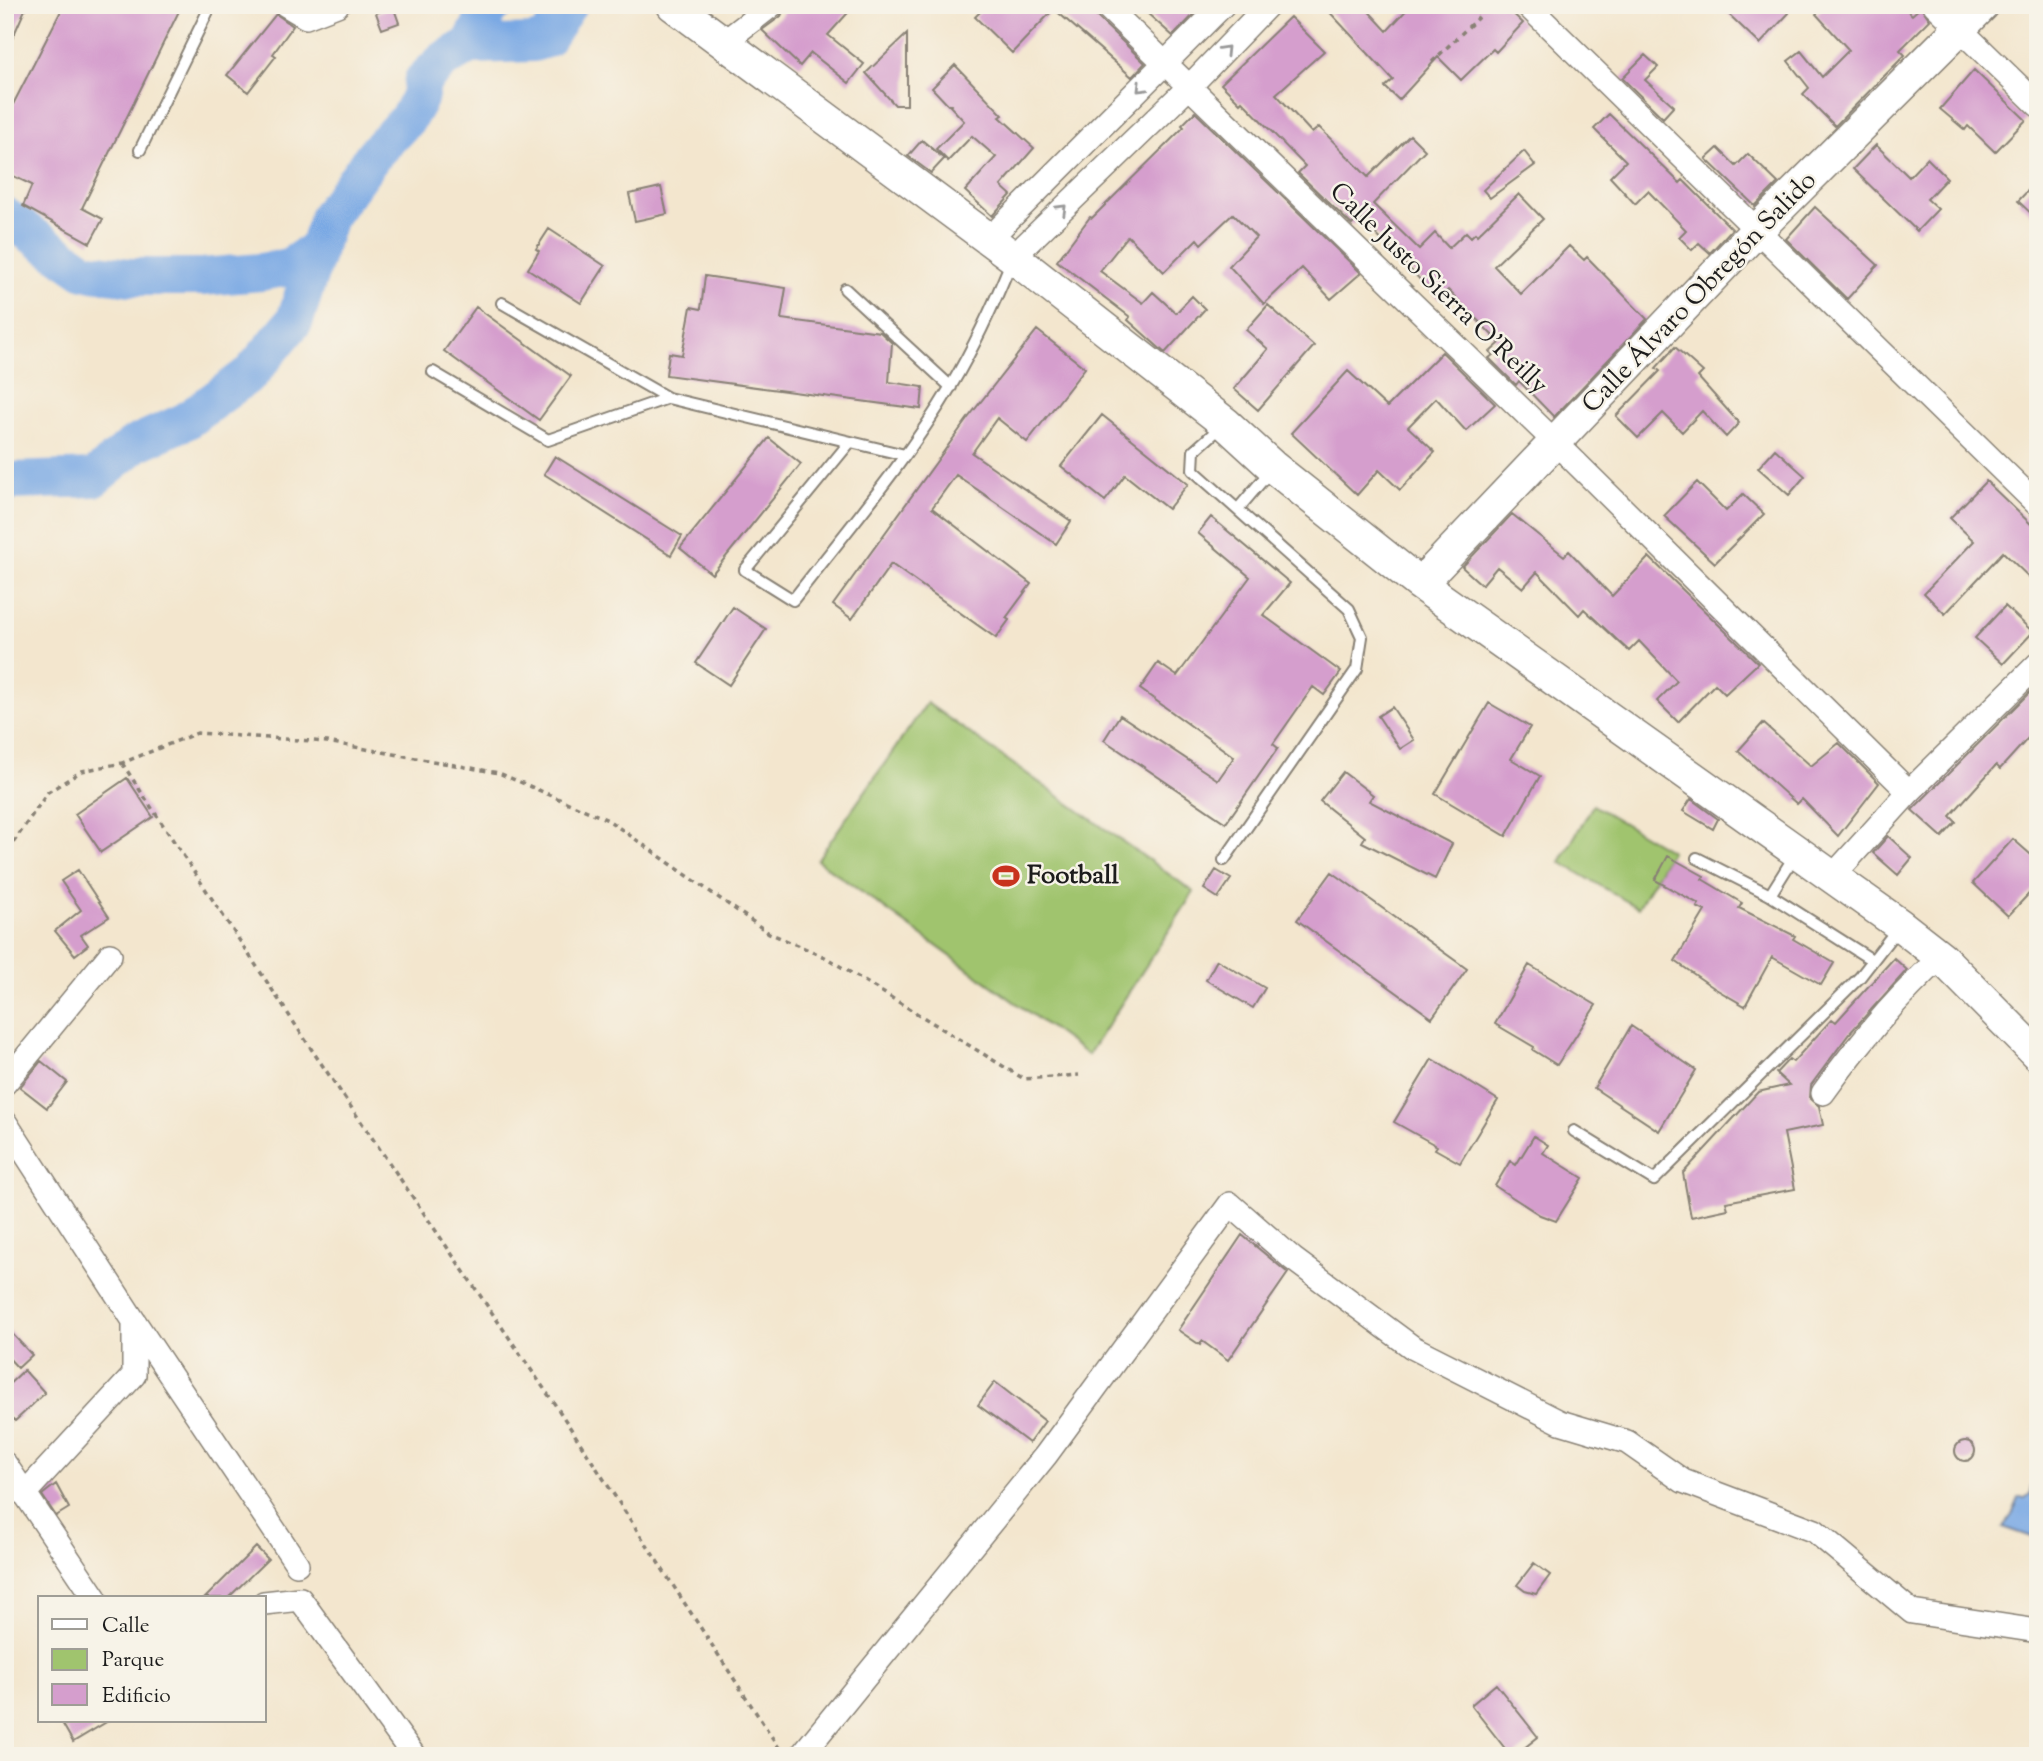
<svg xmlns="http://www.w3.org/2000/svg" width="2043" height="1761" viewBox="0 0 2043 1761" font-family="'Sorts Mill Goudy',serif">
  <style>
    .green { fill: #a0c46e; stroke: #5e7045; stroke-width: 2 }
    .water { fill: #7aa9e4; stroke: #4b6280; stroke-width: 2 }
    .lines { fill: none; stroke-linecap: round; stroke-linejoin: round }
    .river { stroke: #7aa9e4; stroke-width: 38 }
    .building { fill: #d59ecd }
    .lane-casing { stroke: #888175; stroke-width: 14 }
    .street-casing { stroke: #888175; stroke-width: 26 }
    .secondary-casing { stroke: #888175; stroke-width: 35 }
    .path { stroke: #888175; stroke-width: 3.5; stroke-dasharray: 5 5; stroke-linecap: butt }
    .lane { stroke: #fff; stroke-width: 10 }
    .street { stroke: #fff; stroke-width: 23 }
    .secondary { stroke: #fff; stroke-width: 32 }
    .oneway { stroke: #999 }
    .labels { text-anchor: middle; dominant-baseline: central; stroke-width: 5; stroke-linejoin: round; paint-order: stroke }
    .street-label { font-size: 26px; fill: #1c1c1c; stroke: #f7f3e8 }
    .poi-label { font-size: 26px; font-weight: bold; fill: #1c1c1c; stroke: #f7f3e8; text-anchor: start }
  </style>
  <rect width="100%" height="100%" fill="#f7f3e8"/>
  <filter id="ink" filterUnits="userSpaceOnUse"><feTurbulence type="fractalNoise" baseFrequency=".0143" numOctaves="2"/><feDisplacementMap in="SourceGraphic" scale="14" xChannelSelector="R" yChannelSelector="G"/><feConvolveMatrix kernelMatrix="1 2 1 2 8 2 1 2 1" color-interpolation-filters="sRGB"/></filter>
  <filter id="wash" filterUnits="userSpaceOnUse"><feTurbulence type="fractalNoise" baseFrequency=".00686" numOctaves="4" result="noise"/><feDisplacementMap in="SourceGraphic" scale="28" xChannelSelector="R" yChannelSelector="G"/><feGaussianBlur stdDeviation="1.57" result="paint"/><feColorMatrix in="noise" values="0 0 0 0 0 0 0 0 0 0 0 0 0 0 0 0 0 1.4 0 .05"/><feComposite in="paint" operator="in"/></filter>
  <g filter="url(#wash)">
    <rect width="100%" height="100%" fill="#f3e6ce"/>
    <path class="green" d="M927 703 1194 892 1088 1055 817 860Z
      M1593 805 1671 851 1638 908 1560 862Z"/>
    <path class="water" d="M2038 1472V1539L2003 1527 2012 1515 2019 1498H2025L2030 1494 2031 1487Z"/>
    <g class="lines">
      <path class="river" d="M470 45 489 9 494 5
        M5 216 84 271 130 277H202L261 272 289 267 316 249
        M5 485 12 481 94 478 135 444 186 421 251 373 295 320 328 217 375 153 408 118 419 99 423 80 444 60 470 45 533 43 546 39 568 5"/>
    </g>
    <g id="blocks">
      <path class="building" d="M5 5H27L5 55Z
        M64 5H182L82 208 103 219 90 243 23 206 32 185 5 172V120Z
        M786 5H855L828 35 864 64 849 83 811 53 800 66 762 30 781 16Z
        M987 5H1089L1095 15 1145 63 1132 77 1054 9 1012 53 975 17Z
        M1138 5H1203L1173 36Z
        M1323 5H1363L1387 31 1411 5H1504L1523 23 1496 52 1493 49 1461 80 1438 57 1399 100 1385 87 1393 80Z
        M1719 5H1780L1789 13 1760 44Z
        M1826 5H1902L1912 15 1921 7 1930 20 1900 50 1905 55 1835 126 1803 94 1809 88 1788 61 1801 51 1822 77 1849 50 1816 14Z
        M393 6 399 23 382 29 376 13Z
        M276 14 293 26 273 54 276 56 248 92 227 75Z
        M1290 17 1324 51 1276 94 1312 133 1319 127 1368 177 1410 135 1425 150 1373 204 1419 249 1435 233 1449 248 1466 232 1471 237 1475 233 1477 235 1519 194 1543 219 1494 266 1521 294 1569 246 1584 260 1587 257 1647 319 1554 417 1519 381 1516 385 1489 358 1493 355 1490 352 1500 343 1448 290 1439 299 1359 217 1352 225 1298 173 1305 166 1242 101 1240 103 1221 84Z
        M907 34V105H895L866 73Z
        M1645 55 1658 67 1645 80 1674 106 1663 118 1622 78Z
        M955 65 1003 115 1000 117 1034 148 1001 186 1011 195 992 216 965 191 996 157 972 136 948 161 936 149 964 121 950 106 951 105H948L932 88Z
        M1974 70 2026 120 1995 152 1968 126 1965 130 1940 109Z
        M1195 112 1361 273 1331 299 1302 268 1264 304 1229 266 1256 237 1233 214 1201 244 1197 239 1164 272 1128 236 1100 271 1143 303 1153 292 1176 313 1192 296 1205 309 1165 353 1128 320 1130 317 1057 261 1090 217 1092 218 1184 127 1182 125Z
        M1609 114 1680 183 1683 180 1732 229 1710 253 1699 243 1692 250 1679 237 1686 230 1648 191 1635 204 1610 177 1626 161 1594 129Z
        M922 140 944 159 931 173 908 156Z
        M1876 145 1909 177 1927 158 1947 178 1927 199 1938 209 1917 231 1853 169Z
        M1718 148 1736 166 1748 154 1778 183 1755 206 1706 159Z
        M1524 151 1535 165 1490 198 1483 190Z
        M2038 180V220L2018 201Z
        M661 187 667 214 635 221 629 194Z
        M1815 207 1878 265 1847 299 1786 239Z
        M549 229 605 266 581 303 528 269 539 251 536 249Z
        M705 276 786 288 781 319 880 332 892 343 889 382 923 387 921 409 666 375 669 353 682 355 691 307 701 309Z
        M1268 305 1314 346 1258 410 1234 389 1268 349 1246 330Z
        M476 307 571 376 539 420 444 351Z
        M1037 330 1085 368 1027 442 997 418 972 453 1071 521 1056 544 956 475 932 508 1031 584 1006 618 1009 620 996 638 891 564 852 619 833 605 968 418Z
        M1675 347 1703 372 1698 377 1739 423 1726 437 1702 411 1682 432 1663 413 1638 438 1616 416 1660 371 1656 368Z
        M1442 352 1495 404 1466 431 1436 398 1408 427 1435 452 1400 490 1379 470 1357 495 1291 433 1348 371 1387 407Z
        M1102 415 1188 484 1168 509 1125 475 1105 501 1061 466Z
        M769 438 801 464 712 574 680 548Z
        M1775 449 1805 476 1789 495 1758 468Z
        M555 456 682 536 671 555 544 474Z
        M1986 481 2038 531V586L2003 552 1945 614 1924 593 1974 541 1950 518Z
        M1697 482 1726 511 1743 494 1764 514 1715 563 1664 516Z
        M1512 514 1564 556 1569 551 1612 596 1649 557 1758 663 1725 694 1715 684 1678 722 1657 701 1677 681 1639 641 1629 651 1584 609 1579 615 1537 572 1523 588 1497 567 1482 585 1462 567Z
        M1211 517 1290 583 1263 615 1341 672 1324 695 1313 687 1273 744 1278 748 1226 823 1104 740 1120 715 1218 780 1234 757 1140 689 1158 663 1177 676 1250 577 1198 533Z
        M2005 606 2033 632 2003 664 1975 638Z
        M733 607 766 629 729 685 696 663Z
        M2031 691 2038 697V727L2000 769 1996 765 1950 816 1956 822 1942 837 1912 810Z
        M1489 703 1530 727 1511 759 1540 776 1506 836 1435 794Z
        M1392 707 1414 740 1400 749 1378 716Z
        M1763 723 1811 766 1839 743 1879 783 1838 836 1802 799 1797 804 1738 751Z
        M1343 772 1373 795 1369 801 1452 844 1435 879 1362 842 1365 837 1320 801Z
        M127 778 153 817 101 852 75 814Z
        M1691 799 1718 819 1713 829 1683 811Z
        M1888 836 1912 858 1898 875 1873 853Z
        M2013 839 2038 861V884L2008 916 1973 883Z
        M1668 856 1704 876 1702 879 1742 903 1739 908 1795 936 1793 939 1834 963 1821 985 1772 957 1745 1006 1714 988 1675 961 1705 911 1697 907 1699 904 1655 880Z
        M78 870 109 917 81 935 88 945 75 955 55 931 81 910 61 881Z
        M1216 870 1231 879 1218 898 1204 889Z
        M1332 872 1467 969 1432 1018 1297 920Z
        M1894 958 1907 970 1849 1034 1811 1085 1810 1098 1819 1106 1823 1125 1784 1133 1795 1189 1726 1202 1728 1209 1691 1217 1683 1173 1758 1092 1789 1085 1776 1073 1789 1059 1793 1062 1832 1019 1836 1022Z
        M1217 960 1265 988 1253 1008 1206 980Z
        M1529 965 1596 1005 1557 1065 1533 1050 1534 1047 1495 1024Z
        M1631 1026 1696 1070 1659 1131 1594 1088Z
        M1432 1059 1498 1100 1460 1163 1435 1149 1437 1146 1394 1122Z
        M41 1061 67 1082 47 1108 20 1087Z
        M1534 1136 1548 1145 1543 1153 1583 1178 1556 1221 1540 1215 1495 1186 1510 1161 1516 1165Z
        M1242 1235 1288 1273 1228 1360 1202 1341 1200 1345 1178 1330Z
        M5 1326 32 1355 18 1368 5 1354Z
        M24 1370 45 1393 15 1421 5 1411V1388Z
        M995 1382 1045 1421 1029 1443 978 1405Z
        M1955 1451a10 10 0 1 1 20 0a10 10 0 1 1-20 0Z
        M56 1484 69 1508 56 1516 42 1495Z
        M256 1547 268 1559 228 1598H205Z
        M1534 1563 1550 1575 1536 1594 1525 1591 1517 1585Z
        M1496 1684 1538 1737 1514 1756H1511L1471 1705Z
        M61 1721H108L73 1742Z"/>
    </g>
  </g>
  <g filter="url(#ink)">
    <use href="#blocks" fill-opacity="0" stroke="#888175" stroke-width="2"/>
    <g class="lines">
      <g class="lane-casing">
        <path id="lane" d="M140 150 211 5
          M845 289 951 387
          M502 303 668 398 905 455
          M433 372 548 440 668 398
          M1222 426 1194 451 1193 470 1349 609 1362 637 1357 669 1224 860
          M850 442 745 570 793 600C847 530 906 462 951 386 974 347 994 304 1011 262
          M1238 509 1272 469
          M1697 858 1770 895 1872 960
          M1770 895 1795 855
          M1574 1131 1654 1180 1860 977 1898 928"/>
      </g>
      <g class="street-casing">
        <path id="street" d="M286 5 306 17 337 5
          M1105 5 1556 443 1909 792
          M1527 5 2038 505
          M1935 5 2038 105
          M724 42 772 5
          M989 239 1223 5
          M1013 257 1189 87 1268 5
          M1831 878 1909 792 2038 664
          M5 1083 110 955
          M1823 1093C1858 1044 1896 998 1941 957
          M5 1122 134 1321 297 1564
          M5 1464 95 1598
          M24 1494 134 1375V1321
          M264 1603 300 1599 414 1756
          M801 1756 1046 1455 1230 1204 1293 1259 1412 1347 1560 1422 1627 1442 1683 1481 1815 1531 1912 1612 2038 1631"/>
      </g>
      <g class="secondary-casing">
        <path id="secondary" d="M673 5 1013 257 1225 423 1273 467 1420 584 1900 925 1941 957 2038 1055
          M1420 584 1756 231 1983 5"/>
      </g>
      <path class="path" d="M1432 62 1491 5
        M122 763 316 1056 558 1409 781 1751
        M5 848 13 843 48 792 82 771 122 763 197 733 327 742 499 773 608 820 769 933 825 957 1024 1079 1079 1075"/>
      <use href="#lane" class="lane"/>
      <use href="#street" class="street"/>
      <use href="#secondary" class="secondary"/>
    </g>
    <defs><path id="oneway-chevron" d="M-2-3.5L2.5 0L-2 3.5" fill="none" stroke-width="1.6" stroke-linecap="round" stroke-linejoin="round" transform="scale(1.75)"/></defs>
    <g class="oneway">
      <use href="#oneway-chevron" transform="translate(1225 50) rotate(-46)"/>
      <use href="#oneway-chevron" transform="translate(1141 88) rotate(135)"/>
      <use href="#oneway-chevron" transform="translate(1062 209) rotate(-44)"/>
    </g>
  </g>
  <defs>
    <g id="stadium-bare" transform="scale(2.1)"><path d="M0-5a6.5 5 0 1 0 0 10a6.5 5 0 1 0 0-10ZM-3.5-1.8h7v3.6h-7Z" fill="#c8321e" stroke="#f7f3e8" stroke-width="2.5" paint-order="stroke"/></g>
  </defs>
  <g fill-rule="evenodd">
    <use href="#stadium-bare" x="1006" y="876"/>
  </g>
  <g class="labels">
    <g class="street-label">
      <text transform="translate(1438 289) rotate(44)">Calle Justo Sierra O'Reilly</text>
      <text transform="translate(1700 293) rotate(-46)">Calle Álvaro Obregón Salido</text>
    </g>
    <g class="poi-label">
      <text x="1027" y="876">Football</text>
    </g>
  </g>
  <rect width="2043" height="1761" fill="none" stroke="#f7f3e8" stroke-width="28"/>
  <rect x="38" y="1596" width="228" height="126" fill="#f7f3e8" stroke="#9f9d96" stroke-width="2"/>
  <rect x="52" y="1619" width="35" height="10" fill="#ffffff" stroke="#9f9d96" stroke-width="2"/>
  <text x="102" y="1632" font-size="21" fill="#1c1c1c">Calle</text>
  <rect x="52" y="1649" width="35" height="21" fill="#a0c46e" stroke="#9f9d96" stroke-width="2"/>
  <text x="102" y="1666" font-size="21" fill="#1c1c1c">Parque</text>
  <rect x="52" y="1684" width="35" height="21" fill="#d59ecd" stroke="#9f9d96" stroke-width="2"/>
  <text x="102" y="1702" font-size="21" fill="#1c1c1c">Edificio</text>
</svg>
